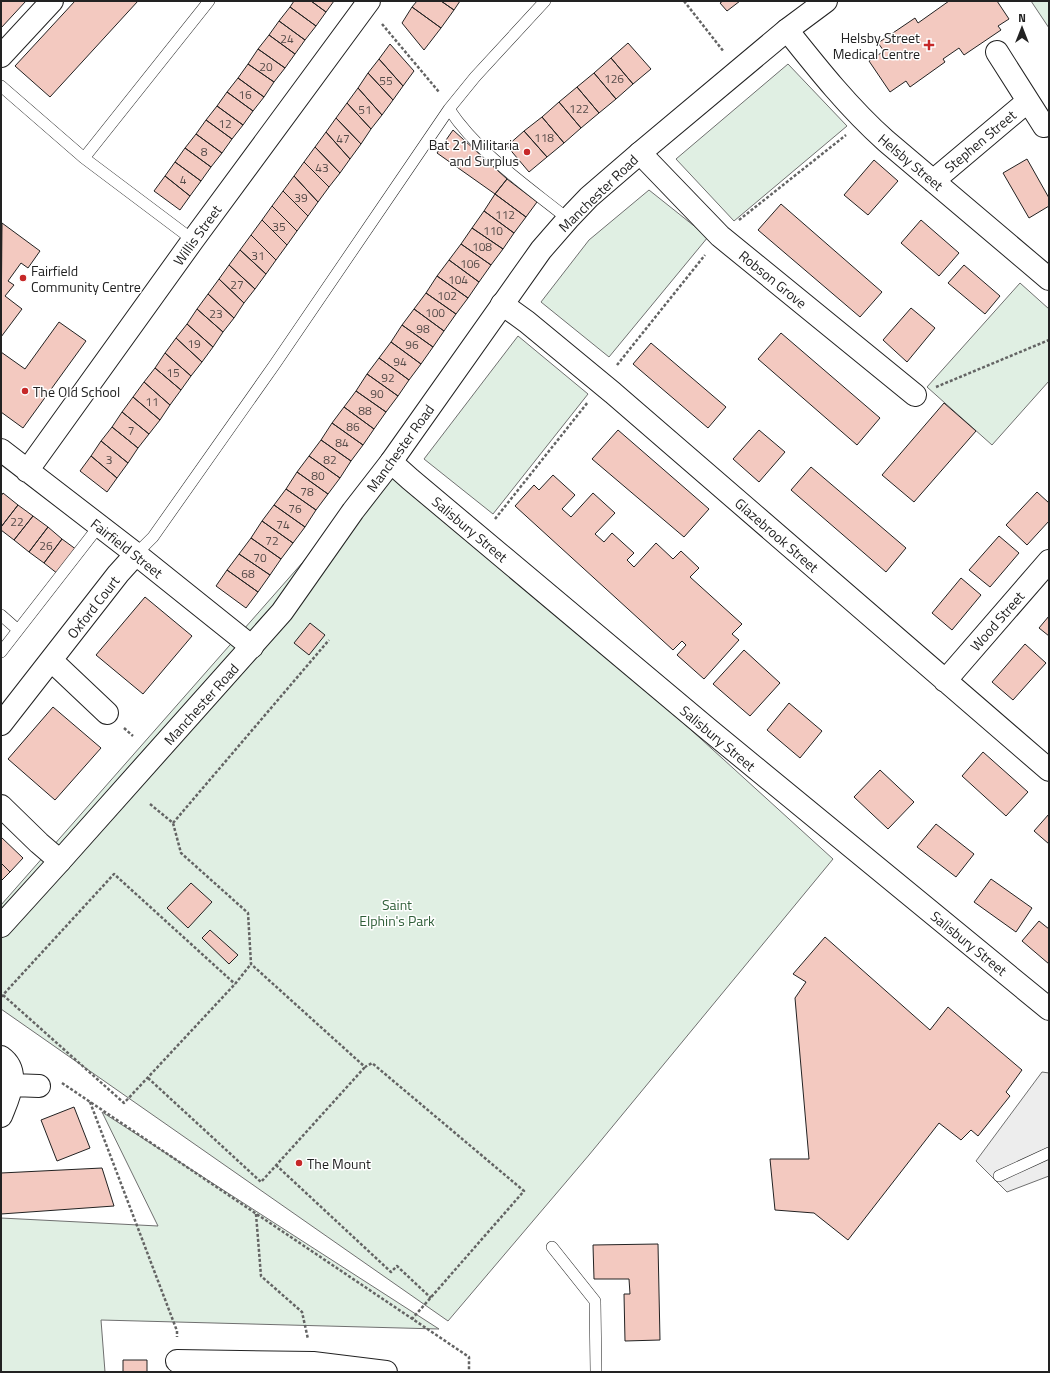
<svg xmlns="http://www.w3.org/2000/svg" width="1050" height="1373" viewBox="0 0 1050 1373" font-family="'Titillium Web',sans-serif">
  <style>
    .green { fill: #e0efe3; stroke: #6f6f6f }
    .parking { fill: #ededed; stroke: #6f6f6f }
    .building { fill: #f3c9c0; stroke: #222 }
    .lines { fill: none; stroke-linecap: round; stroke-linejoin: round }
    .service-casing { stroke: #222; stroke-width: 12 }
    .minor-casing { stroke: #222; stroke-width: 24 }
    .primary-casing { stroke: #222; stroke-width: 24 }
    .path { stroke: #646464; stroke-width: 2.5; stroke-dasharray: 3 2; stroke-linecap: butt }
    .service { stroke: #fff; stroke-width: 11 }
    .minor { stroke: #fff; stroke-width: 22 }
    .primary { stroke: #fff; stroke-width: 22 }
    .poi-dot { fill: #c62828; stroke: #fff; stroke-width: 1.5 }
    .labels { text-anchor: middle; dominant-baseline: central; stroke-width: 3; stroke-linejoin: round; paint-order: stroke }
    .number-label { font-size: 12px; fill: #564c4a }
    .poi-label { font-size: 14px; fill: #222; stroke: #fff; text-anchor: start }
    .street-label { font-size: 14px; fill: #222; stroke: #fff }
    .park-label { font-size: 14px; fill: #2f5e38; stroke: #fff }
  </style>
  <rect width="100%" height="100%" fill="#fff"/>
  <path class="green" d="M1031 1H1049V28Z
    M788 64 847 126 734 221 676 159Z
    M649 190 708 237 609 357 541 302 589 240Z
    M1020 283 1049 309V381L992 445 927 387Z
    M518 336 588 394 493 514 424 459Z
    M391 462 480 538 833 859 589 1155 448 1321 1 1009V905Z
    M102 1112 439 1329 101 1320 105 1372H1V1218L158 1226Z"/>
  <path class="parking" d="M1042 1072 1049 1073V1176L1007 1192 976 1161Z"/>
  <path class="building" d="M1 1H26L1 28Z
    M75 1H138L50 97 15 66Z
    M294 1H311L326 12 316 26 290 7Z
    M311 1H334L326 12Z
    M417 1H441L454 10 441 28 412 7Z
    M441 1H460L454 10Z
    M723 1H740L727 11 720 3Z
    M949 1H997L1009 19 998 26 1001 30 964 55 959 48 943 59 945 62 910 87 906 81 890 92 869 61 884 51 878 43 915 18 918 23Z
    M290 7 316 26 305 40 279 21Z
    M412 7 441 28 424 50 402 23Z
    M279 21 305 40 295 54 269 35Z
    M269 35 295 54 285 68 258 49Z
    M628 43 651 69 633 84 611 58Z
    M390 44 414 71 403 86 379 59Z
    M258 49 285 68 274 82 248 64Z
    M611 58 633 84 616 99 594 73Z
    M379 59 403 86 393 100 368 73Z
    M248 64 274 82 264 97 238 78Z
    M368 73 393 100 382 115 358 88Z
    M594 73 616 99 599 113 577 87Z
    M238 78 264 97 253 111 227 92Z
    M577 87 599 113 581 128 559 102Z
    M358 88 382 115 371 129 347 103Z
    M227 92 253 111 243 125 217 106Z
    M559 102 581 128 564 143 542 117Z
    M347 103 371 129 361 144 336 118Z
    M217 106 243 125 232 139 206 120Z
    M542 117 564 143 547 157 524 131Z
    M336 118 361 144 350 159 326 132Z
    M206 120 232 139 222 153 196 134Z
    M453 130 507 179 495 194 437 153Z
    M524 131 547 157 529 172 507 146Z
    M326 132 350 159 340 173 315 147Z
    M196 134 222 153 211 167 185 148Z
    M315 147 340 173 329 187 304 162Z
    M185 148 211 167 201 181 175 162Z
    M1027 159 1049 198V206L1029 218 1003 173Z
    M874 160 898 181 868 215 844 195Z
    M175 162 201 181 190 196 165 176Z
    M304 162 329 187 318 202 294 176Z
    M165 176 190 196 180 210 154 191Z
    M294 176 318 202 308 216 283 191Z
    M507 179 537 202 526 217 495 194Z
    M283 191 308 216 297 231 272 206Z
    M495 194 526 217 514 233 484 211Z
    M781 204 882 292 860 317 758 230Z
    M272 206 297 231 287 245 262 220Z
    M484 211 514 233 503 249 472 228Z
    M262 220 287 245 276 260 251 235Z
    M921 220 959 253 939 276 901 243Z
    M2 223 40 251 28 268 21 263 8 281 14 285 5 296 22 309 1 337Z
    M472 228 503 249 491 265 461 244Z
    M251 235 276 260 266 274 240 250Z
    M461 244 491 265 479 282 449 260Z
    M240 250 266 274 255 289 229 265Z
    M449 260 479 282 468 298 437 276Z
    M229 265 255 289 244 303 219 279Z
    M964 265 1000 296 985 314 948 283Z
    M437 276 468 298 456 314 426 293Z
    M219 279 244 303 234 318 208 294Z
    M426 293 456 314 444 331 414 309Z
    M208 294 234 318 223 332 197 309Z
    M911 308 935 328 907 362 883 340Z
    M197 309 223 332 213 347 187 324Z
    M414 309 444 331 433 347 402 325Z
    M59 322 86 341 23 428 1 412V352L25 369Z
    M187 324 213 347 202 362 176 338Z
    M402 325 433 347 421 364 391 342Z
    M781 333 880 418 857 445 758 359Z
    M176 338 202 362 191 376 165 353Z
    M391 342 421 364 409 380 379 358Z
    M651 343 726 407 708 428 633 364Z
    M165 353 191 376 181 390 155 368Z
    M379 358 409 380 398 396 367 374Z
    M155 368 181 390 170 405 144 382Z
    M367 374 398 396 386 412 356 391Z
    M144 382 170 405 160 420 133 397Z
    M356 391 386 412 374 429 344 407Z
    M133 397 160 420 149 434 122 412Z
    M944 403 976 431 914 502 882 475Z
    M344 407 374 429 363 445 332 423Z
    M122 412 149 434 138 448 112 427Z
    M332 423 363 445 351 461 321 440Z
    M112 427 138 448 128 463 101 441Z
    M618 430 709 509 684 537 592 459Z
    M759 430 785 452 759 482 733 459Z
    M321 440 351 461 340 478 309 456Z
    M101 441 128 463 117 478 91 456Z
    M91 456 117 478 107 492 80 471Z
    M309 456 340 478 328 494 297 472Z
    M811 467 906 548 886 572 791 490Z
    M297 472 328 494 316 510 286 489Z
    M553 475 575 495 562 509 571 517 593 493 615 513 595 534 604 542 612 533 634 553 627 560 634 567 656 543 673 559 681 551 699 568 690 577 742 624 732 634 739 640 704 679 677 655 686 645 682 641 673 650 515 506 534 485 539 490Z
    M286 489 316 510 305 527 274 505Z
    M1037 492 1049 503V521L1027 545 1006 525Z
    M3 493 18 505 1 527V496Z
    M18 505 33 516 14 540 1 530V527Z
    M274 505 305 527 293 543 262 521Z
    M33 516 48 527 29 552 14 540Z
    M262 521 293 543 281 559 251 538Z
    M48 527 62 539 44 563 29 552Z
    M999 536 1019 553 990 587 969 570Z
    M251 538 281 559 270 575 239 554Z
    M62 539 77 550 58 574 44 563Z
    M239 554 270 575 258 592 227 570Z
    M227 570 258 592 246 608 216 586Z
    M961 578 981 595 952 630 932 613Z
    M145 597 192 636 143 694 96 655Z
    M1049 616V636L1039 628Z
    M310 623 325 635 309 655 294 643Z
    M1025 644 1046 663 1013 700 992 682Z
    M744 650 780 683 750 716 713 684Z
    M789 703 822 731 800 758 767 730Z
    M53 707 101 748 55 800 8 759Z
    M983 752 1028 792 1006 816 962 776Z
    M880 770 914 802 888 829 854 797Z
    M1049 814V844L1034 831Z
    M936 824 974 854 956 877 917 847Z
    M1 837 23 858 10 872 1 863Z
    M1 863 10 872 1 881Z
    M991 879 1032 908 1016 932 974 902Z
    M191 883 212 902 188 928 167 908Z
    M1039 921 1049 929V964L1022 941Z
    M210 930 238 955 229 964 202 938Z
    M825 937 930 1030 948 1007 1022 1070 1006 1092 1010 1096 978 1136 971 1130 961 1140 939 1123 848 1240 814 1213 775 1210 770 1159H809L795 998 806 982 793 974Z
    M74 1107 90 1148 57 1161 41 1120Z
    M102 1168 114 1206 1 1214V1173Z
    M658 1244 660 1340 625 1341 624 1294H630L629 1279H594L593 1245Z
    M123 1360H147V1372H123Z"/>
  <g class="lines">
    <g class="service-casing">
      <path id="service" d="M1 86 84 158 193 240
        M449 109C478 153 527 186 568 219
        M84 158 209 1
        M136 554 153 537 275 364 449 109 475 77 545 1
        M1 615 18 630
        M1 652 99 526
        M999 1176 1049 1153
        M552 1247 595 1301 596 1372"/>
    </g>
    <g class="minor-casing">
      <path id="minor" d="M787 30C818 69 849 108 886 141L1049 279
        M997 52 1044 126
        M1 56 52 1
        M640 153 720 236 915 395
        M933 181 1028 101
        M502 304 527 322 613 393 1049 770
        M1 450 136 554 252 647
        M391 462 410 479 708 729 1049 1009
        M27 471 193 240 369 1
        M52 661 107 713
        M945 681 1049 561
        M1 724 118 574 136 554
        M1 806 39 843 60 861
        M1 1057C22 1072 8 1098 1 1116
        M12 1085 39 1086
        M177 1361 313 1363 386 1372"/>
    </g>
    <g class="primary-casing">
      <path id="primary" d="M1 926 60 861 282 612 353 511 391 462 541 250 568 219 589 197 640 153 787 30 826 1"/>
    </g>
    <path class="path" d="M684 1 724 52
      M382 24 439 92
      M739 220 846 135
      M617 365 705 255
      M936 387 1049 340
      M495 519 588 402
      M124 728 133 736
      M150 804 173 823 181 853 248 913 251 964 365 1067 372 1063 524 1191 412 1319
      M173 823 329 640
      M3 995 124 1103 235 984 251 964
      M1 997 114 874 235 984
      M148 1078 261 1182 365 1067
      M62 1083 469 1357V1372
      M90 1102 177 1331V1337
      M276 1165 391 1272 397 1266 431 1298
      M256 1214 261 1276 302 1312 308 1339"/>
    <use href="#service" class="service"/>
    <use href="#minor" class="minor"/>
    <use href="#primary" class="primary"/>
  </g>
  <g class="poi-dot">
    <path d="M927 39h4v4h4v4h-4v4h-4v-4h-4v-4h4z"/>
    <circle cx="527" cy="152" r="4"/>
    <circle cx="23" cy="278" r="4"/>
    <circle cx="25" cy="391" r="4"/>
    <circle cx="299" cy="1163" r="4"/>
  </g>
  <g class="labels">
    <g class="number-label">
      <text x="287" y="38">24</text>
      <text x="266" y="66">20</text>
      <text x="614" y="78">126</text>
      <text x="386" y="80">55</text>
      <text x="245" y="94">16</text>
      <text x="579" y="108">122</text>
      <text x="365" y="109">51</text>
      <text x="225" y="123">12</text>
      <text x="544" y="137">118</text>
      <text x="343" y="138">47</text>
      <text x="204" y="151">8</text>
      <text x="322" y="167">43</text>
      <text x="183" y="179">4</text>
      <text x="301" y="197">39</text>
      <text x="505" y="214">112</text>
      <text x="279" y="226">35</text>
      <text x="493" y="230">110</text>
      <text x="482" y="246">108</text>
      <text x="258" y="255">31</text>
      <text x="470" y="263">106</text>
      <text x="458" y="279">104</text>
      <text x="237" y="284">27</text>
      <text x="447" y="295">102</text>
      <text x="435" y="312">100</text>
      <text x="216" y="313">23</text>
      <text x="423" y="328">98</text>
      <text x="194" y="343">19</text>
      <text x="412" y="344">96</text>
      <text x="400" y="361">94</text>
      <text x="173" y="372">15</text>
      <text x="388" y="377">92</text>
      <text x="377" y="393">90</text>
      <text x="152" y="401">11</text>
      <text x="365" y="410">88</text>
      <text x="353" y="426">86</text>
      <text x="131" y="430">7</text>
      <text x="342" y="442">84</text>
      <text x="109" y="459">3</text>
      <text x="330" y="459">82</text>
      <text x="318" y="475">80</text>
      <text x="307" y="491">78</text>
      <text x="295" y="508">76</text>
      <text x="17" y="521">22</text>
      <text x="283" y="524">74</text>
      <text x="272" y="540">72</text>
      <text x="46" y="545">26</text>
      <text x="260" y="557">70</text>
      <text x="248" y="573">68</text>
    </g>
    <g class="poi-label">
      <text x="920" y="37" text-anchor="end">Helsby Street<tspan x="920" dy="16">Medical Centre</tspan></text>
      <text x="519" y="144" text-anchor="end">Bat 21 Militaria<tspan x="519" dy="16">and Surplus</tspan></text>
      <text x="31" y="270">Fairfield<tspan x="31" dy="16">Community Centre</tspan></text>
      <text x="33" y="391">The Old School</text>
      <text x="307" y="1163">The Mount</text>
    </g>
    <g class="street-label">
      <text transform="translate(980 141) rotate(-40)">Stephen Street</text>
      <text transform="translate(911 162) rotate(40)">Helsby Street</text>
      <text transform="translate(598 193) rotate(-44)">Manchester Road</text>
      <text transform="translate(197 235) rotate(-54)">Willis Street</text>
      <text transform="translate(773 279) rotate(39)">Robson Grove</text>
      <text transform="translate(400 448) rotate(-54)">Manchester Road</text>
      <text transform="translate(470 529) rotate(40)">Salisbury Street</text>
      <text transform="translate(777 535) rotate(41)">Glazebrook Street</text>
      <text transform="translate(127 548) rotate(38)">Fairfield Street</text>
      <text transform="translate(93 607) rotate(-52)">Oxford Court</text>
      <text transform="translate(997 621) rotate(-49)">Wood Street</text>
      <text transform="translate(201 704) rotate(-48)">Manchester Road</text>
      <text transform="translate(718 738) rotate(40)">Salisbury Street</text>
      <text transform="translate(969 943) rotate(39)">Salisbury Street</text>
    </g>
    <g class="park-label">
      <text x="397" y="904">Saint<tspan x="397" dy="16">Elphin's Park</tspan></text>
    </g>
  </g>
  <rect width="1050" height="1373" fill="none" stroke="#222222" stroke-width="4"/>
  <g transform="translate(1022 28)" stroke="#ffffff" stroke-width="3" paint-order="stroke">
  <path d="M0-3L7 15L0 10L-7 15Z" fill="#222222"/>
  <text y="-6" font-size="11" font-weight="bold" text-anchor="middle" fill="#222222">N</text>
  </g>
</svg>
